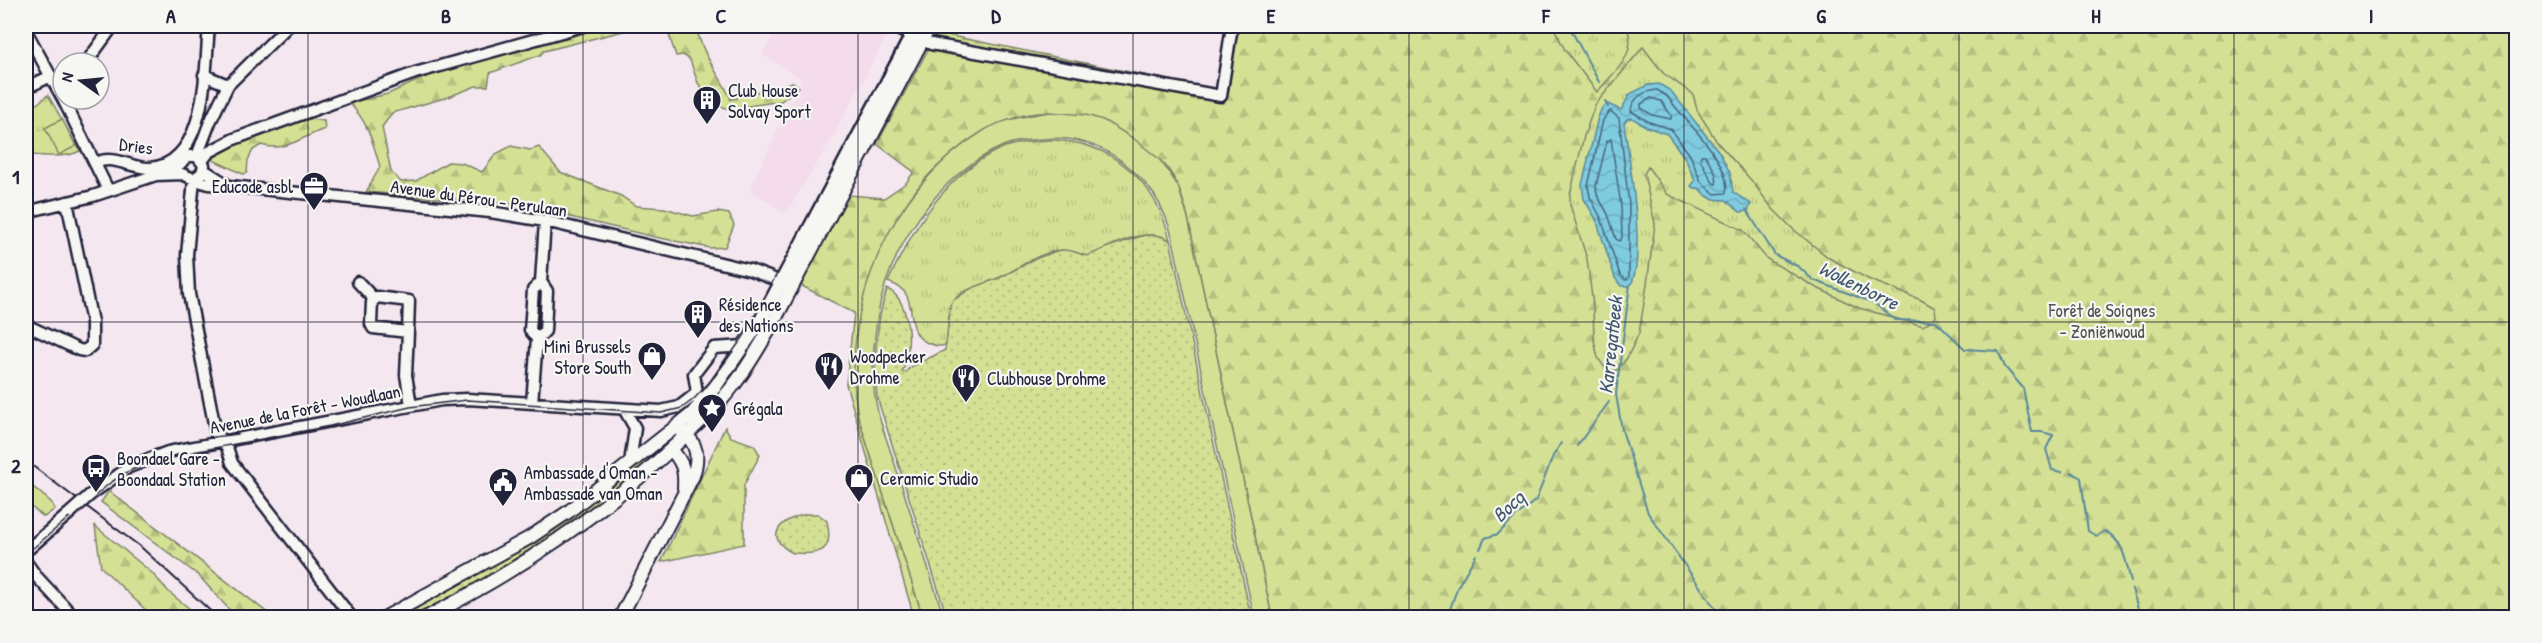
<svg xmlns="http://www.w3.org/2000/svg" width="2542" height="643" viewBox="0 0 2542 643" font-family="'Patrick Hand',sans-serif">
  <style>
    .built { fill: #f4dced }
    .grass { fill: url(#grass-dots); stroke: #7b8268; stroke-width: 1.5 }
    .forest { fill: url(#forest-firs); stroke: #7b8268; stroke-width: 1.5 }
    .park { fill: url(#park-tufts); stroke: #7b8268; stroke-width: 1.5 }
    .pitch { fill: #d4e194; stroke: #7b8268; stroke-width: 1.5 }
    .water { fill: url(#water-waves); stroke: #5a879d; stroke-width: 1.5 }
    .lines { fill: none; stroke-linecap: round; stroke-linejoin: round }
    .shore { stroke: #47667d; stroke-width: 1.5 }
    .stream { stroke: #5a879d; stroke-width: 2 }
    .minor-casing { stroke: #22223b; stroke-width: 15 }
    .major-casing { stroke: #22223b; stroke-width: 16 }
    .minor { stroke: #f6f6f2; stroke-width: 10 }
    .major { stroke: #f6f6f2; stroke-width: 12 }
    .tram { stroke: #22223b; stroke-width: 1.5 }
    .rail { stroke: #22223b; stroke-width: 2 }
    .minor-bridge-casing { stroke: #22223b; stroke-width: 15; stroke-linecap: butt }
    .minor-bridge { stroke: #f6f6f2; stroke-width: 10 }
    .grid { fill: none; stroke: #22223b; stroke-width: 1.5; stroke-opacity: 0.55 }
    .labels { text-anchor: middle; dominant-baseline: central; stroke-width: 4.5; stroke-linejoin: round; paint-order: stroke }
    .poi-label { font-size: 18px; fill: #22223b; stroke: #f6f6f2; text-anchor: start }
    .street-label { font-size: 18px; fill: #22223b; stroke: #f6f6f2 }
    .park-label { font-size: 18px; fill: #4e5251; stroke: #f6f6f2 }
    .water-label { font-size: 20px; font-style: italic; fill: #3e556c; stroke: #f6f6f2 }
    .neatline { fill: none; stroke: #22223b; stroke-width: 2 }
    .grid-label { font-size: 20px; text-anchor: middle; font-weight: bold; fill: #22223b }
  </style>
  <defs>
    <pattern id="grass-dots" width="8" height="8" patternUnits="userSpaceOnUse" patternTransform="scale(1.5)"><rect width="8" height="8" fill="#d4e194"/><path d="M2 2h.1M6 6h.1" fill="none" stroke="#b6c180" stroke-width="1.8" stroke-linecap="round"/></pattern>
    <pattern id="forest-firs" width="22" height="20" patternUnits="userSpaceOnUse" patternTransform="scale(1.5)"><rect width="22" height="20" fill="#d4e194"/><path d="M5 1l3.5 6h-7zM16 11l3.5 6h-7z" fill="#b6c180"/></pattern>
    <pattern id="park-tufts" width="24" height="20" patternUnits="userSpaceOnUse" patternTransform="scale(1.5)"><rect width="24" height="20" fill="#d4e194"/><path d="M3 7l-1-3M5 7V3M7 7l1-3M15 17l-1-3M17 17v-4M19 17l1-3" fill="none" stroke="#b6c180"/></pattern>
    <pattern id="water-waves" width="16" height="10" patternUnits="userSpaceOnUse" patternTransform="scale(1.5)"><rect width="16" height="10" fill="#7fcbdf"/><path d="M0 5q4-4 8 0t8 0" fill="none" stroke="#6daec0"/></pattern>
  </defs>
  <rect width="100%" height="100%" fill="#f5e7ef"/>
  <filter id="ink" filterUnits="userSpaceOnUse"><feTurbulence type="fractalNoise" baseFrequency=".0167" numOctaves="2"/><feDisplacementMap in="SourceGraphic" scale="12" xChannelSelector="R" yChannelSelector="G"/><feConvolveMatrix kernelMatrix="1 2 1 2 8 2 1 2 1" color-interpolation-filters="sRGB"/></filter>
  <g filter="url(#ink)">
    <path class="built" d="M778 26H892L834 135 786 214 749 190 802 79 762 55Z"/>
    <path class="grass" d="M1145 235H1159L1170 240 1251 617H947L877 397C873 363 876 322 887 289 911 298 913 352 902 372H906L909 368 945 350 951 302 973 287 999 278 1035 259 1056 251 1073 248 1083 255Z
      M646 455 652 462 561 534 481 582 416 617 393 618 432 597Z
      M807 514H818L827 521C834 552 821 555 793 553 761 537 782 518 807 514Z"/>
    <path class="forest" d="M553 26H643L544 51 540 55 490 73 488 86H476L448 97 392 113 382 127 391 172 401 182 416 181 448 162 462 163 482 172 496 154 511 146 530 150 539 147 560 172 621 196 636 206 664 208 693 216 718 212 729 214 734 225 725 247 710 248 655 237 515 204 366 192 380 167C373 143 368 121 349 103L388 94 459 62 525 43Z
      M666 26H696C702 56 719 73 731 99L793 82 799 87 781 101 729 109 717 105 698 83 690 60 683 55 676 56Z
      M1229 26H2516V617H1272L1188 218C1183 198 1175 170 1157 158 1143 150 1126 145 1111 139 1097 133 1060 113 1048 113 1019 111 986 128 964 145 951 155 937 165 926 178 874 238 844 337 858 416L923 617H914L846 384 854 313 800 285 849 195 884 198 906 183 914 172 877 144 937 33 1218 90Z
      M310 119 324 121 325 129C303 136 285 153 261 145L253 150 248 160 247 173 243 174 213 160C222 141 289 124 310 119Z
      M725 427 731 437 754 445 760 455 744 485V544L661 562Z
      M26 481 51 502 55 509 44 517 26 503Z
      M109 491 273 617H236L198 575 101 502Z
      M95 526 151 572 170 593 200 617H153L101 567Z"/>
    <path class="park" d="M1553 26H1626C1640 53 1614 72 1597 92L1565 50Z
      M1643 47 1663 73 1693 94 1697 110 1717 142 1751 180 1772 208 1793 229 1829 258 1868 279 1921 300 1935 308 1936 317 1923 326 1859 308 1815 287 1767 259 1743 230 1667 194 1648 167 1644 174 1655 224 1646 291 1639 333 1627 358 1617 370 1608 372 1598 358 1594 340 1593 305 1587 259 1570 205V195L1584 136 1595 105Z
      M48 95 80 151C65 159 42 155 26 155V113Z
      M1050 140C1112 141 1156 181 1170 240 1145 225 1112 246 1087 256 1076 253 1073 249 1061 250 1039 252 1018 269 998 278 983 285 959 289 950 305L946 345C940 347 937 346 931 344 908 338 915 315 907 296 903 288 896 285 888 282 911 230 949 169 1005 147 1019 142 1035 141 1050 140Z"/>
    <path class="pitch" d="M1049 112 1086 115 1103 120 1133 138 1159 159 1169 172 1178 186 1188 218 1272 617H1254L1172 236C1163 203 1149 183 1123 162 1100 144 1071 136 1043 139 1029 140 1015 141 1003 146 937 175 887 251 877 320 874 341 872 366 874 388 876 416 889 444 897 471 913 520 928 569 944 617H923L858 416C839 309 889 188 983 131 1002 119 1027 116 1049 112Z
      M62 119 76 146 59 155 45 128Z"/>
    <path class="water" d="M1659 84 1671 91 1720 153 1730 173 1733 192 1751 204 1748 211 1740 212 1726 200C1713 200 1706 198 1699 188H1694L1691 186 1695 181 1685 158 1667 134 1647 127 1632 118 1627 119 1624 123C1629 156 1647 261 1630 286H1621L1615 278 1596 219 1584 199 1582 185 1598 117 1602 108 1608 104 1621 110 1630 94 1648 85Z"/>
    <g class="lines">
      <path class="shore" d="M1657 90 1667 96C1683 120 1733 162 1726 193L1715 194 1701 182 1690 155 1671 129 1649 122 1631 111C1632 98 1644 91 1657 90Z
        M1651 98 1661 101 1671 115V119L1652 115 1641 108V104Z
        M1610 111 1619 118 1629 205V277L1626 280 1620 275 1601 218 1590 197 1588 186 1603 120Z
        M1611 139 1621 206 1622 238 1619 241 1616 239 1608 214 1597 195 1596 186 1607 141Z
        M1701 155H1705C1710 163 1719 175 1716 184L1713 183 1700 159Z"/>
      <path class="stream" d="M1569 26 1599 82
        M1605 101 1608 107
        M1746 209 1775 255 1799 267 1813 280 1874 303 1895 320 1936 321 1965 349 1998 351 2005 367 2023 388 2032 432H2042L2053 435 2046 449 2052 470 2062 472
        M1630 284 1616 394 1622 430 1648 513 1717 611
        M1577 446 1609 402
        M2071 472 2081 478 2088 531 2096 536 2105 531C2124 541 2126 562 2131 582
        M1480 549 1485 538 1498 534 1515 517 1536 500 1553 456 1561 443
        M2132 589 2141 618
        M1447 618 1458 586 1476 555"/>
      <g class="minor-casing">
        <path id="minor" d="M890 26 931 44 1221 96 1232 26
          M26 31 63 99
          M86 63 113 26
          M204 75 228 85
          M26 88 51 76
          M63 99 108 190
          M197 156 210 122 228 85 288 26
          M202 161 209 152 234 139 415 73 583 26
          M96 163C114 154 132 169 150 168 208 164 205 66 209 26
          M204 170 226 184
          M197 178 202 182 209 184 490 212 545 221 750 270 787 284
          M194 179 187 255 189 294 216 434 227 447 232 463 352 618
          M26 212 93 196 156 175 180 164 187 156H197L204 165 202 173 194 179 182 174 156 175
          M358 282 374 299
          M377 297 409 301 408 332 373 328 371 324 372 302Z
          M26 325 79 350 85 351 92 345V322L67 202
          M408 332 406 375 411 405
          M537 339 530 330 533 290 541 282
          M698 399 694 374 714 348 745 346
          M532 403 537 339 545 331 547 291 541 282 545 221
          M624 409 635 428 630 463
          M90 495 129 467 168 452 442 400 467 399 661 411 679 407 697 393
          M26 551 71 512
          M26 562 36 576 75 618"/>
      </g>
      <g class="major-casing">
        <path id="major" d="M671 449C683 463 685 470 684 488
          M384 618 529 538 568 512 692 414 715 387 761 320 917 26
          M425 618C514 573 596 519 669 451 691 430 714 411 733 386 748 367 760 346 772 325L930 26
          M620 618 693 476C699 457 698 444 682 431"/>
      </g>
      <use href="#minor" class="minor"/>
      <use href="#major" class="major"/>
      <path class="tram" d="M109 475C144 444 192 440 238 434
        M26 554 110 483 127 472 156 459 330 426 410 407 467 400 661 413 682 408 694 399 715 376 744 336 908 26"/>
      <path class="rail" d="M26 461 142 548 218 618"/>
      <g class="minor-bridge-casing">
        <path id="minor-bridge" d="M71 512 90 495"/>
      </g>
      <use href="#minor-bridge" class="minor-bridge"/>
    </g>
  </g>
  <path class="grid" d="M308 26V618M583 26V618M858 26V618M1133 26V618M1409 26V618M1684 26V618M1959 26V618M2234 26V618M26 322H2516"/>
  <defs>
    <g id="building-pin" transform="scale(1.5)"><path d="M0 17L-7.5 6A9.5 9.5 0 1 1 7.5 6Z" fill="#22223b" stroke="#f6f6f2"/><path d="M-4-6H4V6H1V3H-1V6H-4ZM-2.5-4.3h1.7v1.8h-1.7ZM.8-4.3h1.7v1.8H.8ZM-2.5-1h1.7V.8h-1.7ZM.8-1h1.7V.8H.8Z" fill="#fff"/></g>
    <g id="office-pin" transform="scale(1.5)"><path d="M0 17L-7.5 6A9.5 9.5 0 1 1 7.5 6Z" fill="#22223b" stroke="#f6f6f2"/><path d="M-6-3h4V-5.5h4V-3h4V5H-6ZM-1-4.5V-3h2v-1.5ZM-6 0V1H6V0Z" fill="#fff"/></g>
    <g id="shop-pin" transform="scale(1.5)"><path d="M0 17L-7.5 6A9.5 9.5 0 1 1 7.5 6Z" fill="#22223b" stroke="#f6f6f2"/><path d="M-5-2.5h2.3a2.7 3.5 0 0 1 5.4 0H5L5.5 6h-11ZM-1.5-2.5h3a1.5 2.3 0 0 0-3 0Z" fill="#fff"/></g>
    <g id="restaurant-pin" transform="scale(1.5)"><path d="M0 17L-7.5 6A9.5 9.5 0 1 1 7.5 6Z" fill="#22223b" stroke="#f6f6f2"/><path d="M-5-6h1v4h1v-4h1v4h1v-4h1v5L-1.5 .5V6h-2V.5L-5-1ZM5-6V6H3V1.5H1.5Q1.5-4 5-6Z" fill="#fff"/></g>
    <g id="sight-pin" transform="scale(1.5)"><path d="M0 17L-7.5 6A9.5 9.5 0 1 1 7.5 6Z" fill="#22223b" stroke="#f6f6f2"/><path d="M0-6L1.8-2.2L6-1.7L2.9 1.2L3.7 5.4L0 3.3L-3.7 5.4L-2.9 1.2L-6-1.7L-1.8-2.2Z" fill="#fff"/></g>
    <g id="bus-pin" transform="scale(1.5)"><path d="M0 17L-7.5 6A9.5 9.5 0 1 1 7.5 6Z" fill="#22223b" stroke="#f6f6f2"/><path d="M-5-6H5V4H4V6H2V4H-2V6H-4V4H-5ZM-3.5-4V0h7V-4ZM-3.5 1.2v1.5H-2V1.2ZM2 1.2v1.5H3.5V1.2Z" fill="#fff"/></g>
    <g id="civic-pin" transform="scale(1.5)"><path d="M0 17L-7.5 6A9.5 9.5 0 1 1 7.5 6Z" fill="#22223b" stroke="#f6f6f2"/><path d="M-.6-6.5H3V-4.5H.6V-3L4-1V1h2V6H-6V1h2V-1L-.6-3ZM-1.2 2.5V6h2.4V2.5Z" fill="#fff"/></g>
  </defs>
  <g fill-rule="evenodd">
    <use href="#building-pin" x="707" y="100"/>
    <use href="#office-pin" x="314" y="186"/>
    <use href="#building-pin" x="698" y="314"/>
    <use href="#shop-pin" x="652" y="356"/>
    <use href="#restaurant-pin" x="829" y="366"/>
    <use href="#restaurant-pin" x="966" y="378"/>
    <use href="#sight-pin" x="712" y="408"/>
    <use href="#bus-pin" x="96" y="468"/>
    <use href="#shop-pin" x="859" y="478"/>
    <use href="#civic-pin" x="503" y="482"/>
  </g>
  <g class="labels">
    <g class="poi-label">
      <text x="728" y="90">Club House<tspan x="728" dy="21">Solvay Sport</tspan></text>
      <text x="293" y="186" text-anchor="end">Educode asbl</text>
      <text x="719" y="304">Résidence<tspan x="719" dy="21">des Nations</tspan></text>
      <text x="631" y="346" text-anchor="end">Mini Brussels<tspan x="631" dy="21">Store South</tspan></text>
      <text x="850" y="356">Woodpecker<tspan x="850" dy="21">Drohme</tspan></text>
      <text x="987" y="378">Clubhouse Drohme</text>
      <text x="733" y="408">Grégala</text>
      <text x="117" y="458">Boondael Gare -<tspan x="117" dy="21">Boondaal Station</tspan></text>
      <text x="524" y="472">Ambassade d'Oman -<tspan x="524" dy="21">Ambassade van Oman</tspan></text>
      <text x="880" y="478">Ceramic Studio</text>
    </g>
    <g class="street-label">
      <text transform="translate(136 146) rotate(8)">Dries</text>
      <text transform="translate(479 198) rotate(8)">Avenue du Pérou - Perulaan</text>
      <text transform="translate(305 409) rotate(-11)">Avenue de la Forêt - Woudlaan</text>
    </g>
    <g class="park-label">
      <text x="2102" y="310">Forêt de Soignes<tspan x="2102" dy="21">- Zoniënwoud</tspan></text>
    </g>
    <g class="water-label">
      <text transform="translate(1859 285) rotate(26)">Wollenborre</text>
      <text transform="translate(1610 345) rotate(-84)">Karregatbeek</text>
      <text transform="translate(1508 506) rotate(-43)">Bocq</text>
    </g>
  </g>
  <rect width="2542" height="643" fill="none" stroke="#f6f6f2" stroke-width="66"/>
  <g transform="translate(81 81) rotate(285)"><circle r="28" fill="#f6f6f2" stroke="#a1a1a9" stroke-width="1.5"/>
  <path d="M0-4.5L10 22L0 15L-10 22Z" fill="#22223b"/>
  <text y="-9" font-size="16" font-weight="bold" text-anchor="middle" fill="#22223b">N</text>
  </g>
  <rect x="33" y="33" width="2476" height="577" class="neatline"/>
  <g class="grid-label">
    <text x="171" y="23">A</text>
    <text x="446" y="23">B</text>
    <text x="721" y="23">C</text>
    <text x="996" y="23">D</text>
    <text x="1271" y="23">E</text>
    <text x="1546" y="23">F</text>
    <text x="1821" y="23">G</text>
    <text x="2096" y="23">H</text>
    <text x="2371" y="23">I</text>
    <text x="16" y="184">1</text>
    <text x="16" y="473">2</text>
  </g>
</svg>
